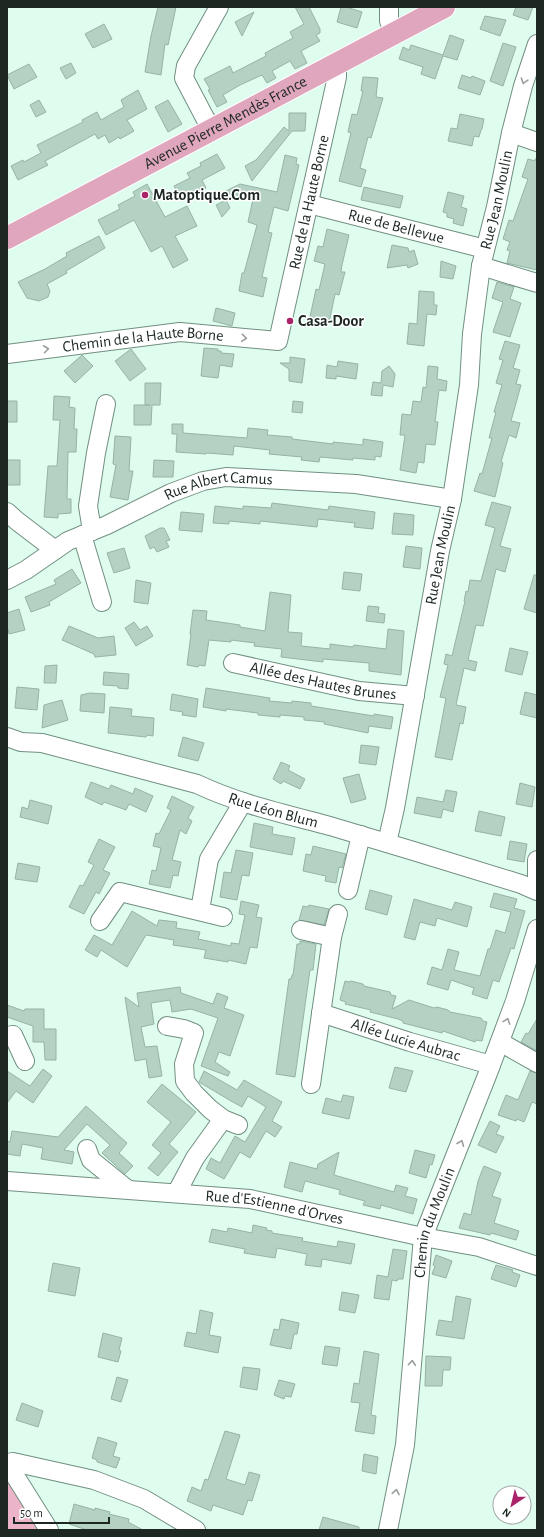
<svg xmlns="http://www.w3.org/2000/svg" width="544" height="1537" viewBox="0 0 544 1537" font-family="'Alegreya Sans',sans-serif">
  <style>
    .green { fill: #ecb4c8 }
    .building { fill: #b4d2c4; stroke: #96b3a5 }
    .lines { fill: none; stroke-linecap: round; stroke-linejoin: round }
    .minor-casing { stroke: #728f81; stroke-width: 20 }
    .major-casing { stroke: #fff; stroke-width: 24 }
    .minor { stroke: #fff; stroke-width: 18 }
    .major { stroke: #dfa6bd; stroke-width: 22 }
    .oneway { stroke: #999e9c }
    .poi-dot { fill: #aa2267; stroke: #fff; stroke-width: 1.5 }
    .labels { text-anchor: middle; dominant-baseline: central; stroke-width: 3; stroke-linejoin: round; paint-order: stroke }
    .street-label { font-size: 16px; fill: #1d2823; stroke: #fff }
    .poi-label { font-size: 16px; font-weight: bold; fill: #1d2823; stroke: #fff; text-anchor: start }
  </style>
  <rect width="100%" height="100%" fill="#defdee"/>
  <path class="green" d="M7 1463 49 1530H7Z"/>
  <path class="building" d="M158 7H176L168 45 165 44 161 75 145 72 151 36Z
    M295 7H309L320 29V33L316 35 320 41 301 51 307 63 295 69 290 61 272 71 276 78 267 83 262 75 240 85 223 95 227 102 217 107 208 90 210 89 204 79 230 66 233 73 266 56 265 53 293 38 290 32 304 24Z
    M341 7H346L362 12 357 28 337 22Z
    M516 7H533L528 20 513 15Z
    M254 12 242 36 235 22Z
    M485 16 506 20 500 36 480 29Z
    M104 24 112 39 93 48 85 34Z
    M450 35 464 40 457 60 443 56 435 79 421 74 423 67 399 59 403 47 409 50 411 45 443 55Z
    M503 43 516 47 503 86 490 81Z
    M71 63 76 73 66 79 60 68Z
    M29 64 37 77 14 89 7 75Z
    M462 75 471 78 472 76 485 81 480 95 458 88Z
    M363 77 378 78 376 97 383 98 371 138 368 137 360 168 366 170 361 187 339 181 351 133 348 132 352 114 357 115 363 91H361Z
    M138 90 147 109 127 120 134 131 120 139 119 137 109 143 105 135 98 139 95 134 45 161 48 165 18 180 11 166 23 160 24 162 41 153 37 145 83 122 82 120 97 112 101 120 124 107 121 100Z
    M39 100 46 112 36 117 30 105Z
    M168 100 182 124 168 132 155 107Z
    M289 113H306L305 131H292L252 181 245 166 256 160 284 127 289 131Z
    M460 114 484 119 482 129 481 130 479 137 474 136 472 146 448 141 451 128 457 129Z
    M217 154 225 168 202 180 206 188 182 201 174 186 190 178 187 173 201 166 200 163Z
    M285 155 297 158 296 164 299 165 288 211 274 207 268 232 272 233 262 277 267 278 263 297 239 291 242 273H244L257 225 248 222 253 199 224 192 240 184 277 192Z
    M528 159 535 161V159H537V270L507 263 510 251 507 250 510 242 503 239 509 220 513 221 528 179 522 177Z
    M147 184 165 217 187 206 197 226 175 236 188 260 173 268 162 246 151 252 134 220 106 235 98 220 120 209 118 205 135 196 133 192Z
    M364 187 403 196 400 208 361 200Z
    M448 192 464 196 461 207 467 209 463 226 453 223 454 219 447 217V213L443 212Z
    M226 200 230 208 222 217 216 205Z
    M327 229 349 235 342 265 341 272H345L339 295 335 294 329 323 310 317 316 289 319 290 325 264 314 261 318 246 323 247Z
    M99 236 105 248 66 271 67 273 47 284 50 291 48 297 39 301 27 298 18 282 45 269 67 256 66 253Z
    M392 245 408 248 409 252 414 250 418 264 408 268 407 265 387 268Z
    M441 261 456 266 453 279 440 277Z
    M497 282 514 287 510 299 521 303 510 337 493 332 503 302 492 298Z
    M419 291 434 292V305H437L436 315 427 314 424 346 407 344 409 323 417 324Z
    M216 308 235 313 232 326 213 321Z
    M505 341 520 345 513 368 520 370 516 384 521 385 511 421 520 423 516 438 509 435 501 462 503 463 495 497 474 491 480 473 482 474 492 438H489L496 412H494L502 385 496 383 503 360 499 359Z
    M204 348 218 349V351H221V353L234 354 232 367 220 365 218 378 201 376Z
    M131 349 146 369 130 381 115 361Z
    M82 355 93 366 75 383 64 371Z
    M290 357 305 359 302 383 289 381V369L280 363H290Z
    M338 361 358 364 356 379 336 376V379L326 378 327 365 337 367Z
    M389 366 395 374 393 387 383 385 382 396 371 395 373 382 381 383 382 371Z
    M428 366 438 367 437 379 447 381 446 391 439 390 435 422H438L435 445 426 444 424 463 418 462 416 473 400 470 405 435H400L402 414 411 415 413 401 421 402 423 387 426 388Z
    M145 383H161L160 405H152L151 425H134V405H150H145Z
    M54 396 70 397 69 407 75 408 74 429H77L76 452H68L67 499H71V513L58 514V518L44 517 48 466H57L60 420H53Z
    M7 401H17V422H7Z
    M293 401 303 402 302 413 292 412Z
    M172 424H183V433L247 438 248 428 268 430 267 435 292 437V439L333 444V442L363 445V439L383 442 381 457 375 456V460L353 458V460L320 457 319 462 301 460 302 457 269 454 270 450 234 446 233 455 207 453 206 454 176 452 177 434H172Z
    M115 436 131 437 129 471H133L128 500 110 497 116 465 113 464Z
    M7 460H20V485H7Z
    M154 460 174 461 173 477H153Z
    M492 502 511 507 500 546 511 549 505 572 496 569 483 626 476 625 468 660 477 662 475 671 464 668 456 705 466 707 463 724 460 723 452 760 435 757 446 698 440 697 448 665 444 664 446 654 452 656 465 601H464L466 591 468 592 470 580 481 581 495 528 485 525Z
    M272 503 328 510 329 506 375 512 373 529 354 527 355 523 318 519 317 527 260 521V524L229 521V524L213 523 215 506 243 509V506L271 508Z
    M181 512 204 514 202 532 179 530Z
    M394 513 414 515 413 535 392 534Z
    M160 528H164L170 540 166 541 169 547 157 552 154 547 150 549 145 536Z
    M406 546 422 548 420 569 403 567Z
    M124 548 130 568 114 573 107 553Z
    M72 569 81 583 49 602 50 605 31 612 25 597 56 584 54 580Z
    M344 572 362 574 360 591 342 589Z
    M534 575H537V613L524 609Z
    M136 580 151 583 148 604 134 602Z
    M270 592 291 595 288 632 302 633 301 646 330 649V644L353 647 354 645 386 649 388 629 404 631 401 675 369 671V663L323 659V662L281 657 282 649 254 646 255 643 231 640V642L209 640 205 666 199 665 198 667 187 665 191 634H190L193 610 207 611 206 620 240 625V627L265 631Z
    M368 606 379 607 378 613 385 614 384 623 366 621Z
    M19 609 25 630 9 634 7 626V613Z
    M134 622 140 630 147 626 153 636 136 646 125 628Z
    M69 626 98 638 114 636 116 655 95 657 94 654 62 640Z
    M510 648 528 652 522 675 505 671Z
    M57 665 56 683H44L45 666Z
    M104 672 129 674 128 689 118 688V686L103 685Z
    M17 687 39 689 37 710 15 708Z
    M206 688 270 698 269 701 292 703V701L311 703V706L374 716V714L393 717 391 729 369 726 368 733 324 724 325 722 304 720V717L280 715V717L258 715V713L226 709V711L203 707Z
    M525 692 537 695V718L520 714Z
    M90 693 105 694 104 713 80 711 81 695Z
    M172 694 198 699 196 717 182 715 183 712 170 710Z
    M62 700 68 720 42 728 44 705Z
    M110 707 132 709 131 716 154 718 153 736 147 735 146 737 108 733Z
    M183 737 204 743 198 761 178 756Z
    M361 745 379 747 376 765 359 763Z
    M281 762 290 766 288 770 305 779 300 789 283 781 281 784 273 779Z
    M359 774 366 799 351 803 343 778Z
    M91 782 109 789 111 785 133 794 135 788 153 796 146 812 129 804 126 810 104 802 102 805 85 797Z
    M520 783 535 787 532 807 516 804Z
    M446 790 457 792 453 812 443 809 441 818 414 813 417 797 443 802Z
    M172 796 194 807 188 818 192 821 186 834 180 830 172 860 181 862 178 876 173 875 170 888 149 884 152 870 156 871 161 848 153 846 156 833 159 834 171 810 167 808Z
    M30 800 52 806 48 824 20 817 22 807 28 809Z
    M479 811 505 817 501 836 475 831Z
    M254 823 273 827 272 834 295 838 292 855 250 847Z
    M99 839 115 847 103 870 110 873 99 894 96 892 84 914 69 907 80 885 83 886 94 865 88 862Z
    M510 841 527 844 524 862 507 859Z
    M313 846 346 854 342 868 339 867 336 883 325 881 326 876 303 871 306 854 311 855Z
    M236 850 253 853 249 876 242 875 237 900 220 897 224 872 231 873Z
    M18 863 40 867 37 882 15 879Z
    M370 890 392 896 387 915 365 909Z
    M494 893 517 899 514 908 525 911 514 949 511 948 499 982 493 980 487 999 472 994 474 988 451 980 448 990 427 984 432 967 442 970 448 949 459 952 454 970 480 976 488 949H490L496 930 505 933 511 912 490 907Z
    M414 899 452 910 455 902 472 907 467 927 437 918 435 926 420 922 415 940 404 937Z
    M241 901 259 905 256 917 262 918 257 948 250 947 246 964 228 960V962L204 958 206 950 173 945 174 940 146 935 127 967 101 950 97 957 85 950 94 935 112 945 132 911 157 926 159 920 177 922 176 928 200 932 198 939 231 946V943L239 944 245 915 239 914Z
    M309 905 329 909 324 925 299 920 303 906 308 907Z
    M300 941 316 944 313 970H310L295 1077 276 1074 289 979H291L292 975H293L297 944H300Z
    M345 981 349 982 351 981 363 984 364 986 390 992 391 995 396 996 392 1009 409 1000 434 1008 437 1007 448 1010 450 1012 481 1018 483 1021 487 1022 482 1041 476 1040 475 1042 443 1031 442 1033 403 1023V1021L398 1019 370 1012 371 1010 345 1004 346 1002 340 1000Z
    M180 987 181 993 213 1004 217 993 228 997 224 1008 244 1015 230 1056 219 1052 215 1062 230 1072 228 1076 201 1066 218 1018 191 1009 172 1012 170 1000 151 1003 154 1024 141 1027 145 1047 157 1046 162 1076 149 1078 146 1059 135 1061 125 997 139 1007 137 993Z
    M7 1005 24 1011 25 1009H44V1029H56V1060H45L44 1042H33V1026L7 1017Z
    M537 1019V1051L521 1042 526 1033 528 1034Z
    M395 1067 413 1071 406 1092 389 1088Z
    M43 1069 52 1076 33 1103 16 1091 7 1103V1071L30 1086Z
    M204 1071 237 1090 244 1080 282 1102 272 1121 282 1127 275 1137 266 1131 250 1158 240 1152 224 1179 206 1169 211 1158 220 1163 235 1136 245 1142 266 1107 248 1096 242 1107 231 1101 199 1082Z
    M530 1071 537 1073V1104L532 1102 524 1122 517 1119 516 1121 498 1115 506 1095 518 1100Z
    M162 1084 196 1112 169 1144 178 1152 158 1176 148 1168 161 1153 152 1145 171 1122 147 1102Z
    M343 1095 354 1097 349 1119 322 1113 326 1098 341 1102Z
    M86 1106 127 1143 119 1153 133 1166 125 1174 102 1153 110 1145 87 1124 64 1150 74 1152 72 1164 41 1159 43 1148 22 1144 20 1156 7 1154V1141L10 1142 12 1131 58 1137Z
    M490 1121 500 1126 496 1134 504 1137 496 1153 478 1145Z
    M415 1150 435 1155 432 1165 430 1164 426 1178 409 1173Z
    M339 1152 334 1175 394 1192 396 1185 408 1188 405 1196 417 1199 413 1214 381 1205 380 1209 363 1205 365 1201 339 1194 340 1190 305 1181 302 1192 284 1187 290 1162 317 1169 318 1164Z
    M484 1166 501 1173 492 1196 501 1199 494 1223 519 1231 516 1240 491 1233 490 1235 459 1228 464 1213 471 1215 478 1181Z
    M253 1225 267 1228 266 1230 272 1231V1233L303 1238 302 1241 337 1247 338 1241 355 1244 351 1264 322 1259 321 1267 305 1265 307 1254 277 1248 275 1258 244 1253 245 1249 209 1242 212 1229 227 1232 228 1228 252 1233Z
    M393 1249 407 1251 403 1279H398L397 1281 392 1280 389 1300 374 1298 377 1275 388 1277Z
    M436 1255 452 1261 446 1278 432 1274 435 1266 433 1265Z
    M53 1263 80 1268 75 1296 48 1291Z
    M496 1265 513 1270 512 1272 520 1275 516 1287 491 1279Z
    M342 1292 359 1295 355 1313 339 1310Z
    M456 1296 471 1299 464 1339 436 1335 439 1320 452 1322Z
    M200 1310 213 1313 209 1335 221 1337 218 1353 184 1346 187 1332 196 1334Z
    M281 1319 299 1323 297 1334H294L291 1349 270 1345 274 1329 279 1330Z
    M103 1333 122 1338 119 1350 121 1351 118 1362 98 1357Z
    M325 1346 340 1348 337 1366 322 1364Z
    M364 1351 379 1354 371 1415 376 1416 374 1434 355 1431 360 1403 351 1402 354 1383 359 1384Z
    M426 1356 451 1357 450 1370H443L442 1386H425Z
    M243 1367 260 1369 257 1390 240 1387Z
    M117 1377 128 1380 121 1402 111 1399Z
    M279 1380 295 1384 291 1397 285 1396 284 1399 274 1395Z
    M22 1403 43 1411 38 1427 16 1420Z
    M225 1431 240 1435 226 1479 245 1485 249 1472 260 1475 252 1501 248 1500 243 1515 213 1505 211 1511 187 1501 192 1487 201 1491 205 1479 208 1480Z
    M98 1437 117 1443 113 1456 120 1458 116 1468 97 1462V1460L92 1458Z
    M364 1454 378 1457 376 1474 362 1471Z
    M74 1504 95 1510V1508L110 1512 109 1514 129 1519 128 1522 143 1530H87L69 1524Z
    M323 1517 359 1527V1530H319Z"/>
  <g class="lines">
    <g class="minor-casing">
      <g id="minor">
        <path d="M389 7V21L394 33"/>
        <path d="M213 129 205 118 184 78 186 66 219 7"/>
        <path d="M511 133 537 142"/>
        <path id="s1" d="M309 204 485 249"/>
        <path d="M481 266 537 283"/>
        <path id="s2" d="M7 354 180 332 278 341 337 77V64"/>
        <path d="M7 512 17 521 55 550"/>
        <path d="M92 531 88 506 96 453 106 404"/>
        <path d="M82 535 102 602"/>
        <path id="s3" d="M7 580 26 570 68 541 107 525 171 493 203 481 226 477 356 484 452 499"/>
        <path id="s4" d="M233 663 359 691 415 696"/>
        <path id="s5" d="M7 737 21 742 42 743 197 784C239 804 285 814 330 826 394 845 457 864 521 884L537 891"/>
        <path id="s6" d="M387 843 395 808 440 551 452 499 469 385 472 334 481 266 496 207 511 133 523 86 537 44"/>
        <path d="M537 860V877"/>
        <path d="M348 890 361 835"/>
        <path d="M200 910 209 859 243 802"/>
        <path d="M100 921 120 892 223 917"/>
        <path d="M301 930 332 937"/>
        <path id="s7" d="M321 1013 410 1042 491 1065"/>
        <path d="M167 1026 184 1029 194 1033 184 1064 185 1081 194 1093 210 1109 223 1119 238 1125"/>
        <path d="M7 1036 13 1035 25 1061"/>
        <path d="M500 1042 537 1063"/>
        <path d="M311 1084 332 937 338 914"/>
        <path d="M87 1149 91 1160 127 1189"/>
        <path id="s8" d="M7 1181 250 1199 423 1237 479 1247 537 1266"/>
        <path d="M177 1192 195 1158 223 1119"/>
        <path d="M7 1463 13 1462 94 1480 144 1499 196 1530"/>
        <path d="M7 1463 49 1530"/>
        <path id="s9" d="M388 1530 405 1445 423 1237 488 1073 515 1001 537 929"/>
      </g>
    </g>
    <g class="major-casing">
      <g id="major">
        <path id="s10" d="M7 238 444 7"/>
      </g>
    </g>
    <use href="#minor" class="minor"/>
    <use href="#major" class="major"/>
  </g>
  <defs><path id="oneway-chevron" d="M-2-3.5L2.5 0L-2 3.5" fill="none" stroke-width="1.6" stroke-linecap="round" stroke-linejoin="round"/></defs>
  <g class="oneway">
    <use href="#oneway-chevron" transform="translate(524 81) rotate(108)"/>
    <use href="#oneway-chevron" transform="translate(244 338) rotate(5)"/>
    <use href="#oneway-chevron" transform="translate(46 349) rotate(-7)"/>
    <use href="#oneway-chevron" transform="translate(507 1021) rotate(-70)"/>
    <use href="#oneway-chevron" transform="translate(461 1143) rotate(-68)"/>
    <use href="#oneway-chevron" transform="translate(412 1363) rotate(-85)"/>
    <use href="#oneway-chevron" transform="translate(396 1492) rotate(-79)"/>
  </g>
  <g class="poi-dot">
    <circle cx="145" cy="195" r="4"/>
    <circle cx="290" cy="321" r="4"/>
  </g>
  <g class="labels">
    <g class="street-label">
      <text stroke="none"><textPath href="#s10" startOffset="247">Avenue Pierre Mendès France</textPath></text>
      <text stroke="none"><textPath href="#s6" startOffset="653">Rue Jean Moulin</textPath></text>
      <text stroke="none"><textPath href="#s2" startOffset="415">Rue de la Haute Borne</textPath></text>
      <text stroke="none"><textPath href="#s1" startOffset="90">Rue de Bellevue</textPath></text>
      <text stroke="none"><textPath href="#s2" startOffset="137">Chemin de la Haute Borne</textPath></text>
      <text stroke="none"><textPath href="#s3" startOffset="235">Rue Albert Camus</textPath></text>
      <text stroke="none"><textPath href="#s6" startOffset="293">Rue Jean Moulin</textPath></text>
      <text stroke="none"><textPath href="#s4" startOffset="92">Allée des Hautes Brunes</textPath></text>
      <text stroke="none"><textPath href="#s5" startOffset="277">Rue Léon Blum</textPath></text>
      <text stroke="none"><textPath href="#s7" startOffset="89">Allée Lucie Aubrac</textPath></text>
      <text stroke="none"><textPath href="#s8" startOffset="269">Rue d'Estienne d'Orves</textPath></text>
      <text stroke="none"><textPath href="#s9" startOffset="312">Chemin du Moulin</textPath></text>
    </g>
    <g class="poi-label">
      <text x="153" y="195">Matoptique.Com</text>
      <text x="298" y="321">Casa-Door</text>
    </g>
  </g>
  <rect width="544" height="1537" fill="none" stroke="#1d2823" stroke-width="16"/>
  <g transform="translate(512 1505) rotate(215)"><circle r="19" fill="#ffffff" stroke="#a5a9a7"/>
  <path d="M0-3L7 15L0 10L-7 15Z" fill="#aa2267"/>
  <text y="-6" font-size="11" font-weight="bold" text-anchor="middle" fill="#1d2823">N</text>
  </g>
  <path d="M14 1517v6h95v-6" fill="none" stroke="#1d2823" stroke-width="2"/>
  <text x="20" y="1517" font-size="12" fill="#1d2823" stroke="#ffffff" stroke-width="3" paint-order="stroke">50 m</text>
</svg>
